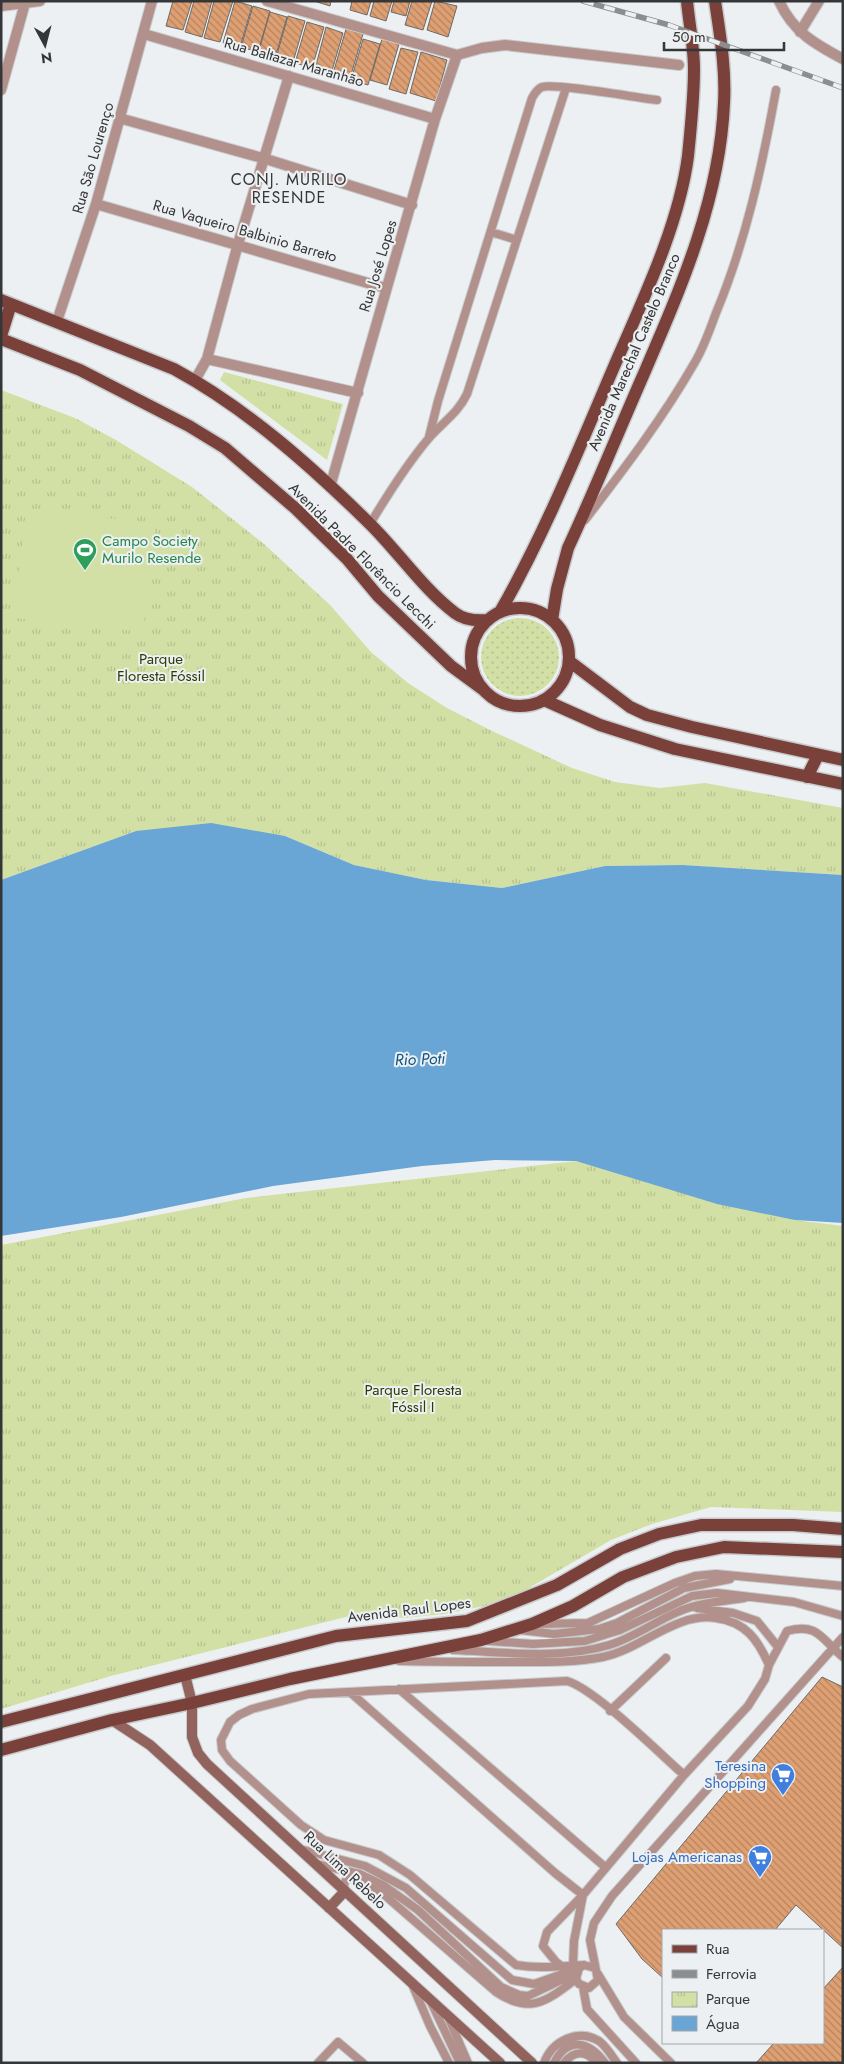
<svg xmlns="http://www.w3.org/2000/svg" width="844" height="2064" viewBox="0 0 844 2064" font-family="Jost,sans-serif">
  <style>
    .grass { fill: url(#grass-dots) }
    .park { fill: url(#park-tufts) }
    .pitch { fill: #d2e0a5 }
    .water { fill: #69a6d6 }
    .building { fill: url(#building-back-hatch); stroke: #6c6a68 }
    .lines { fill: none; stroke-linecap: round; stroke-linejoin: round }
    .lane-casing { stroke: #c8cbcd; stroke-width: 10 }
    .street-casing { stroke: #c8cbcd; stroke-width: 12 }
    .secondary-casing { stroke: #c8cbcd; stroke-width: 12 }
    .primary-casing { stroke: #c8cbcd; stroke-width: 15 }
    .lane { stroke: #b2908b; stroke-width: 8 }
    .street { stroke: #b2908b; stroke-width: 10 }
    .secondary { stroke: #92625c; stroke-width: 10 }
    .primary { stroke: #7a413b; stroke-width: 12 }
    .rail-casing { stroke: #8b8d8e; stroke-width: 5.5 }
    .rail { stroke: #edf0f2; stroke-width: 4; stroke-dasharray: 11; stroke-linecap: butt }
    .labels { text-anchor: middle; dominant-baseline: central; stroke-width: 4; stroke-linejoin: round; paint-order: stroke }
    .street-label { font-size: 15px; fill: #353637; stroke: #edf0f2 }
    .leisure-label { font-size: 15px; fill: #27864d; stroke: #edf0f2; text-anchor: start }
    .park-label { font-size: 15px; fill: #313a02; stroke: #edf0f2 }
    .shop-label { font-size: 15px; fill: #366cbe; stroke: #edf0f2; text-anchor: end }
    .neighbourhood-label { font-size: 16px; letter-spacing: 1px; fill: #353637; stroke: #edf0f2 }
    .water-label { font-size: 16px; font-style: italic; fill: #0b5582; stroke: #edf0f2 }
  </style>
  <defs>
    <pattern id="grass-dots" width="8" height="8" patternUnits="userSpaceOnUse" patternTransform="scale(1.25)"><rect width="8" height="8" fill="#d2e0a5"/><path d="M2 2h.1M6 6h.1" fill="none" stroke="#b5c18f" stroke-width="1.8" stroke-linecap="round"/></pattern>
    <pattern id="park-tufts" width="24" height="20" patternUnits="userSpaceOnUse" patternTransform="scale(1.25)"><rect width="24" height="20" fill="#d2e0a5"/><path d="M3 7l-1-3M5 7V3M7 7l1-3M15 17l-1-3M17 17v-4M19 17l1-3" fill="none" stroke="#b5c18f"/></pattern>
    <pattern id="building-back-hatch" width="6" height="6" patternUnits="userSpaceOnUse" patternTransform="scale(1.25)"><rect width="6" height="6" fill="#dea073"/><path d="M-1 5l2 2M0 0l6 6M5-1l2 2" fill="none" stroke="#b5835f"/></pattern>
  </defs>
  <rect width="100%" height="100%" fill="#edf0f2"/>
  <path class="grass" d="M481 657a39 39 0 1 1 78 0a39 39 0 1 1-78 0Z"/>
  <path class="park" d="M224 372 343 404 327 460 220 380Z
    M1 390 75 418 116 440 192 487 264 544 330 605 371 652 408 683 447 708 488 729 572 768 615 782 660 788 705 783 843 808V875L683 865 605 866 502 888 426 880 354 865 285 836 136 831 1 880Z
    M576 1161 795 1220 843 1226V1512L711 1507 652 1524 611 1540 522 1592 484 1606 445 1614 403 1618 358 1614 111 1676 1 1709V1245L246 1198Z"/>
  <path class="pitch" d="M26 509 155 523 143 632 14 618Z"/>
  <path class="water" d="M211 823 285 836 354 865 426 880 502 888 605 866 683 865 843 875V1223L795 1220 717 1204 576 1161 495 1160 422 1166 273 1186 121 1217 1 1236V880L136 831Z"/>
  <path class="building" d="M173 1H192L183 30 166 26Z
    M194 1H212L202 37 185 32Z
    M214 1H233L220 42 204 38Z
    M235 1 252 6 240 47 223 43Z
    M314 1H331L330 6Z
    M352 1H371L367 15 350 10Z
    M374 1H392L386 21 370 16Z
    M394 1H410L406 16 391 12Z
    M412 1H432L423 30 405 25Z
    M435 1 457 6 448 37 427 30Z
    M253 6 270 11 258 52 241 47Z
    M270 12 287 17 275 58 258 54Z
    M288 16 305 21 293 62 276 58Z
    M307 22 324 27 312 68 295 63Z
    M326 27 343 33 331 74 315 69Z
    M346 29 363 34 351 75 334 70Z
    M363 39 380 44 368 85 351 80Z
    M382 39 399 44 387 85 370 80Z
    M401 48 418 52 406 94 389 89Z
    M421 52 447 60 436 101 410 93Z
    M822 1677 843 1687V1948L796 1905 775 1930H663V1978L642 1959 616 1924Z
    M843 1967V2063H756L774 2043H823V1989Z"/>
  <g class="lines">
    <g class="lane-casing">
      <path id="lane" d="M491 232 517 240
        M429 437 438 401 532 98C535 93 537 89 542 87 555 83 638 98 657 100
        M585 520C624 469 663 418 695 362 704 347 710 329 716 313 746 241 762 167 776 90
        M370 524C388 494 407 464 429 438 443 422 458 413 467 394L566 88
        M697 1608 733 1613 757 1621 778 1647
        M537 1624 588 1623 675 1583 695 1576 716 1574 843 1586
        M520 1630 554 1634 599 1629 617 1623 684 1588 730 1579
        M488 1641 533 1644 585 1641 620 1630 692 1596 717 1593 794 1602 843 1616
        M453 1650C504 1652 559 1660 609 1645 637 1637 660 1617 688 1608 706 1602 725 1601 744 1598
        M399 1661C435 1662 472 1662 509 1662 540 1662 572 1663 603 1657 642 1649 675 1612 716 1618 746 1622 758 1640 769 1665
        M399 1689 605 1867
        M351 1693 555 1873 583 1895 574 1941 573 1966
        M610 1711 666 1658
        M300 1849 365 1866 406 1888 512 1980 534 1984 574 1970
        M316 1864 360 1874 383 1885 418 1910 501 1987 519 1995 528 1996 576 1973
        M345 1891 344 1884 347 1878 358 1879 381 1892 496 1992C530 2015 547 2001 576 1979
        M584 1965C560 1966 539 1969 516 1965L410 1875 379 1855 324 1840 301 1825 230 1761 222 1750 221 1740 230 1722 239 1715 252 1709 309 1694 567 1681C595 1689 659 1753 684 1775
        M564 1968 556 1962 543 1946 547 1932 583 1895 684 1775 748 1706 765 1679 769 1665 787 1631C818 1622 822 1640 843 1657
        M595 1968 584 1965 579 1968 576 1979 579 1984 589 1988 598 1980 590 1940 594 1923 612 1896 843 1637
        M598 1974 624 2017 671 2063
        M412 1984 430 2026 449 2063
        M583 1987 587 2009 636 2063
        M431 2002 460 2063
        M449 2019 468 2063
        M318 2063 338 2042 363 2063
        M544 2063C552 2041 578 2028 599 2041 606 2046 612 2056 617 2063
        M554 2063C568 2036 589 2041 605 2063
        M564 2063C574 2050 587 2050 596 2063"/>
    </g>
    <g class="street-casing">
      <path id="street" d="M267 1 457 55 482 48 505 45 679 65
        M779 1C793 32 815 44 843 59
        M1 6 40 1
        M800 32 819 1
        M144 34 435 119
        M1 90 25 3
        M119 118 266 159 412 205
        M96 204 385 288
        M57 321 96 204 152 1
        M207 359 238 244 289 76
        M195 380 207 359 358 393
        M330 487 435 119 457 55"/>
    </g>
    <g class="secondary-casing">
      <path id="secondary" d="M185 1675 192 1703V1737L198 1753 207 1764 532 2063
        M112 1720 150 1745 500 2063
        M329 1908 345 1891"/>
    </g>
    <g class="primary-casing">
      <path id="primary" d="M1 300 174 369C246 408 310 465 368 522 397 550 423 589 455 613 464 620 477 621 488 620
        M1 336 11 304
        M1 339 80 370 189 426 225 448 295 508 347 559 378 596 451 666 485 691
        M471 657a49 49 0 1 1 98 0a49 49 0 1 1-98 0Z
        M500 612C544 535 578 451 613 369 641 304 679 226 688 156 691 127 694 97 694 69 694 47 689 23 687 1
        M552 620 557 589 568 548C594 492 617 435 642 378 680 290 720 200 724 103 726 69 720 35 715 1
        M569 661 630 707 647 715 692 727 843 760
        M544 700 600 725 675 749 843 784
        M807 777 818 755
        M1 1722 336 1636 467 1621 557 1585 620 1549 659 1534 701 1525H793L843 1529
        M1 1750 112 1720 192 1703 290 1679 481 1640 532 1624 573 1606 623 1577 676 1557 724 1547 843 1552"/>
    </g>
    <use href="#lane" class="lane"/>
    <use href="#street" class="street"/>
    <use href="#secondary" class="secondary"/>
    <use href="#primary" class="primary"/>
    <g class="rail-casing">
      <path id="rail" d="M583 1 669 25 843 88"/>
    </g>
    <use href="#rail" class="rail"/>
  </g>
  <defs>
    <g id="stadium-pin" transform="scale(1.25)"><path d="M0 17L-7.5 6A9.5 9.5 0 1 1 7.5 6Z" fill="#2e9e5b" stroke="#edf0f2"/><path d="M0-5a6.5 5 0 1 0 0 10a6.5 5 0 1 0 0-10ZM-3.5-1.8h7v3.6h-7Z" fill="#fff"/></g>
    <g id="supermarket-pin" transform="scale(1.25)"><path d="M0 17L-7.5 6A9.5 9.5 0 1 1 7.5 6Z" fill="#3f7fe0" stroke="#edf0f2"/><path d="M-6-5.5h2.5l.6 2H6L4.5 2H-2.5L-4.4-4H-6ZM-1.5 3.2a1.3 1.3 0 1 0 .1 0ZM3 3.2a1.3 1.3 0 1 0 .1 0Z" fill="#fff"/></g>
  </defs>
  <g fill-rule="evenodd">
    <use href="#stadium-pin" x="85" y="550"/>
    <use href="#supermarket-pin" x="783" y="1775"/>
    <use href="#supermarket-pin" x="760" y="1857"/>
  </g>
  <g class="labels">
    <g class="street-label">
      <text transform="translate(294 62) rotate(16)">Rua Baltazar Maranhão</text>
      <text transform="translate(93 158) rotate(-74)">Rua São Lourenço</text>
      <text transform="translate(245 231) rotate(16)">Rua Vaqueiro Balbinio Barreto</text>
      <text transform="translate(378 266) rotate(-73)">Rua José Lopes</text>
      <text transform="translate(634 352) rotate(-67)">Avenida Marechal Castelo Branco</text>
      <text transform="translate(362 556) rotate(45)">Avenida Padre Florêncio Lecchi</text>
      <text transform="translate(409 1610) rotate(-7)">Avenida Raul Lopes</text>
      <text transform="translate(345 1870) rotate(43)">Rua Lima Rebelo</text>
    </g>
    <g class="leisure-label">
      <text x="102" y="541">Campo Society<tspan x="102" dy="17">Murilo Resende</tspan></text>
    </g>
    <g class="park-label">
      <text x="161" y="659">Parque<tspan x="161" dy="17">Floresta Fóssil</tspan></text>
      <text x="413" y="1390">Parque Floresta<tspan x="413" dy="17">Fóssil I</tspan></text>
    </g>
    <g class="shop-label">
      <text x="766" y="1766">Teresina<tspan x="766" dy="17">Shopping</tspan></text>
      <text x="742" y="1857">Lojas Americanas</text>
    </g>
    <g class="neighbourhood-label">
      <text x="289" y="179">CONJ. MURILO<tspan x="289" dy="18">RESENDE</tspan></text>
    </g>
    <g class="water-label">
      <text transform="translate(420 1059) rotate(-2)">Rio Poti</text>
    </g>
  </g>
  <rect width="844" height="2064" fill="none" stroke="#353637" stroke-width="5"/>
  <rect x="662" y="1929" width="162" height="115" fill="#edf0f2" stroke="#a3a6a7"/>
  <rect x="672" y="1945" width="25" height="8" fill="#7a413b" stroke="#a3a6a7"/>
  <text x="706" y="1954" font-size="15" fill="#353637">Rua</text>
  <rect x="672" y="1970" width="25" height="8" fill="#8b8d8e" stroke="#a3a6a7"/>
  <text x="706" y="1979" font-size="15" fill="#353637">Ferrovia</text>
  <rect x="672" y="1992" width="25" height="15" fill="url(#park-tufts)" stroke="#a3a6a7"/>
  <text x="706" y="2004" font-size="15" fill="#353637">Parque</text>
  <rect x="672" y="2016" width="25" height="15" fill="#69a6d6" stroke="#a3a6a7"/>
  <text x="706" y="2029" font-size="15" fill="#353637">Água</text>
  <g transform="translate(45 45) rotate(173)" stroke="#edf0f2" stroke-width="4" paint-order="stroke">
  <path d="M0-4L9 19L0 12L-9 19Z" fill="#353637"/>
  <text y="-8" font-size="14" font-weight="bold" text-anchor="middle" fill="#353637">N</text>
  </g>
  <path d="M664 42v8h120v-8" fill="none" stroke="#353637" stroke-width="2.5"/>
  <text x="672" y="42" font-size="15" fill="#353637" stroke="#edf0f2" stroke-width="4" paint-order="stroke">50 m</text>
</svg>
